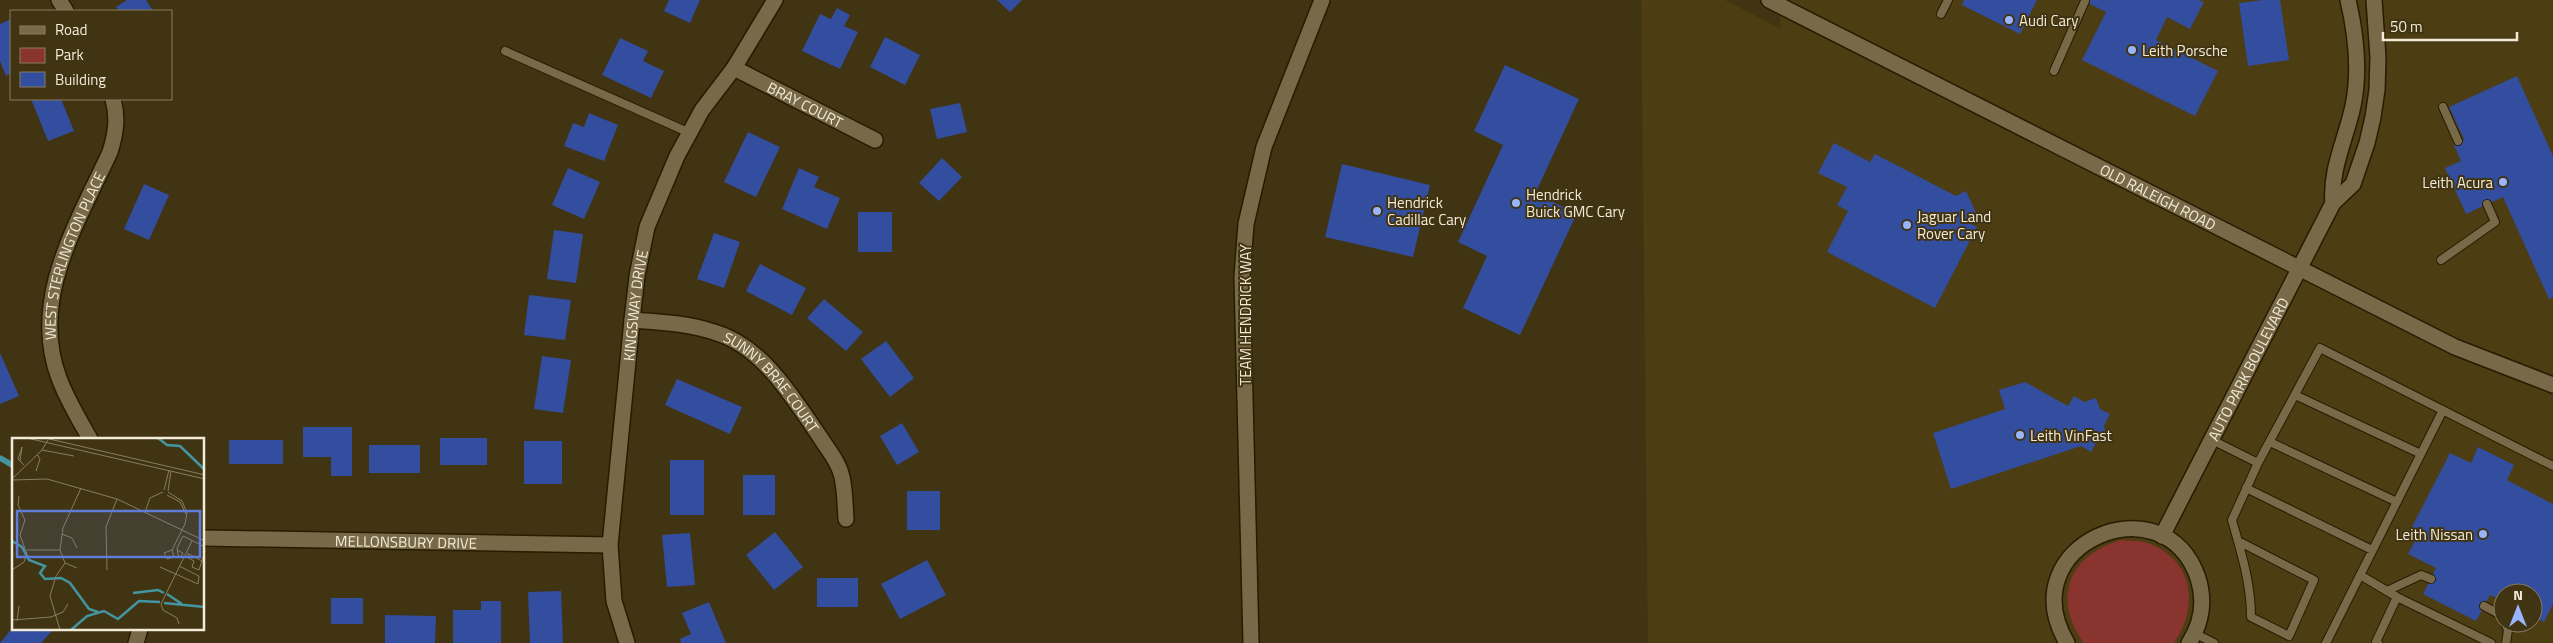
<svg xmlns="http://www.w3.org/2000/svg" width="2553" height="643" viewBox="0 0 2553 643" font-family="'Titillium Web',sans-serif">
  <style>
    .built { fill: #4d3d13; fill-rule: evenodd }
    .green { fill: #89342e }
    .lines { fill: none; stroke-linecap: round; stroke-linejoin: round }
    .stream { stroke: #4396a1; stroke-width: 5.5 }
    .building { fill: #334d9f }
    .service-casing { stroke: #281b00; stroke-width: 10 }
    .minor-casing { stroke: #281b00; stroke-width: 18 }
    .tertiary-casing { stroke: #281b00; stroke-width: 18 }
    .service { stroke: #786a48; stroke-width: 8 }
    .minor { stroke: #786a48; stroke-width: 15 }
    .tertiary { stroke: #786a48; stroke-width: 15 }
    .poi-dot { fill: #99b5fd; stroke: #413412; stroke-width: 2 }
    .labels { text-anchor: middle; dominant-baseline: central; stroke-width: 4; stroke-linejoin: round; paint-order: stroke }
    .poi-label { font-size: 15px; fill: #f3ebd8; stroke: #413412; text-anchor: start }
    .street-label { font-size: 15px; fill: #f3ebd8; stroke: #413412 }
    .inset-river { fill: none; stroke: #4396a1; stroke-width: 2.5 }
    .inset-road { fill: none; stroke: #887d61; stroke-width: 1 }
    .view { fill: #5d7dd8; fill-opacity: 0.15; stroke: #5d7dd8; stroke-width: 2.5 }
    .inset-edge { fill: none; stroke: #f3ebd8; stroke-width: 2.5 }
  </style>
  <rect width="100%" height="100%" fill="#413412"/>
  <path class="built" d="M1641 0H1725L1781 29 1777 0H2553V643H1648ZM2503 593H2533V623H2503Z"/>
  <path class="green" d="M2121 540C2128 541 2137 540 2144 542 2192 556 2201 605 2174 643H2084C2052 598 2069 555 2121 540Z"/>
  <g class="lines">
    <path class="stream" d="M0 458 14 466"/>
  </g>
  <path class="building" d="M127 0H146L153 11H119L116 7Z
    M669 0H700L690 23 664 11Z
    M997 0H1022L1010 12Z
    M1964 0H2037L2020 34 1962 5Z
    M2082 0H2199L2204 2 2190 29 2167 17 2156 40 2218 71 2195 116 2082 60 2106 12Z
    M2263 0H2280L2289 60 2248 66 2239 3Z
    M837 8 850 15 844 26 858 32 840 69 802 51 820 14 831 19Z
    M11 19V73L6 76 0 61V24Z
    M885 37 920 55 905 85 870 67Z
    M620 38 648 51 643 61 664 71 651 98 602 75Z
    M1505 65 1579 99 1535 194 1577 213 1520 335 1463 308 1487 256 1458 242 1503 145 1474 131Z
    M2517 76 2553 156V297L2549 299 2503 197 2466 214 2445 168 2461 161 2453 143 2464 139 2449 107Z
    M31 99H61L74 131 48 141Z
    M960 103 967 132 937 139 930 109Z
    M589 113 618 125 604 161 564 146 573 123 584 127Z
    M748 132 780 147 756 197 724 182Z
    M1834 143 1870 162 1875 154 1956 196 1966 191 1976 213 1966 218 1967 222 1977 227 1935 308 1827 252 1848 211 1837 205 1847 187 1818 173Z
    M942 158 962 177 939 201 919 183Z
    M1342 164 1430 185 1413 257 1325 237Z
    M568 168 600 182 584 219 552 205Z
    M799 168 819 177 814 187 840 198 827 229 782 209Z
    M144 184 169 195 149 240 124 229Z
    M858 212H892V252H858Z
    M554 230 583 234 576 283 547 279Z
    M714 233 740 242 724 288 697 279Z
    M760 264 806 288 792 315 746 291Z
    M529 295 571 300 565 340 524 335Z
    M824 299 863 332 846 351 807 318Z
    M886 341 914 378 890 397 861 359Z
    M0 353 19 396 0 404Z
    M542 356 571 360 563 413 534 409Z
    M677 379 742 407 730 434 665 405Z
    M2025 382 2068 406 2074 396 2084 402 2096 398 2100 409 2110 414 2104 426 2107 438 2097 441 2091 452 2081 446 1951 489 1933 433 2005 409 1999 390Z
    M902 423 919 452 897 465 880 436Z
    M303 427H352V476H331V457H303Z
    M440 438H487V465H440Z
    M229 440H283V464H229Z
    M524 441H562V484H524Z
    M369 445H420V473H369Z
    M2478 447 2514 465 2507 480 2553 504V604L2544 622 2533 616V593H2503V601L2490 595 2476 621 2423 594 2436 568 2408 554 2415 541 2412 527 2450 453 2471 463Z
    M670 460H704V515H670Z
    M743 475H775V515H743Z
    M907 491H940V530H907Z
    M775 532 803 567 774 590 746 555Z
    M690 533 695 585 667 587 662 535Z
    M927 560 946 595 900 619 881 584Z
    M817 578H858V607H817Z
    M561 591 563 643H530L528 592Z
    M331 598H363V624H331Z
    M481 601H501V643H453V610H481Z
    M709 602 726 643H681L680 639 691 634 682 613Z
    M385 615 436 616 435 643H385Z
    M14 626V629H50L52 631 41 643H0Z"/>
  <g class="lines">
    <g class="service-casing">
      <path id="service" d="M1941 14 1948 0
        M505 51 690 133
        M2054 71 2085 1
        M2443 107 2458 141
        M2441 260 2495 222 2487 204
        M2295 395 2421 454
        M2212 440 2258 463
        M2270 442 2397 502
        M2246 488 2372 550
        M2238 541 2314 580 2289 636 2251 617C2251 583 2241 552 2232 520L2258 463 2320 348 2553 466
        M2360 575 2397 597 2491 643
        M2387 591 2421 575 2431 579
        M2484 606 2501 615 2503 619
        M2505 623 2508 630 2506 643
        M2196 634 2214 643
        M2326 643 2443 410
        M2378 643 2376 642 2397 597"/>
    </g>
    <g class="minor-casing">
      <g id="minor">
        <path d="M59 0 66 11"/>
        <path id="s1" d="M734 68 875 140"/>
        <path d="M2333 203C2330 169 2346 139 2353 106 2360 72 2356 34 2348 0"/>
        <path id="s2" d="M632 320C659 322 687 323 714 332 763 346 793 398 820 437 828 450 839 462 842 477 845 490 845 505 846 519"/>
        <path id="s3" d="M90 439C79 419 67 400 59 378 29 299 78 222 110 152 116 133 118 118 113 99"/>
        <path id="s4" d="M2162 536 2333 203 2353 184 2367 143 2373 117 2377 90 2378 57 2374 0"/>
        <path id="s5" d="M204 538 610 545"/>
        <path d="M136 643 140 629"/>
        <path id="s6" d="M627 643 614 601 610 545 632 320 637 276 647 227 677 156 702 110 734 68 775 0"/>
        <path d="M1251 643 1242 277 1246 224 1264 147 1322 0"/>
        <path d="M2067 643C2009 544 2164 479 2198 578 2205 600 2202 623 2189 643"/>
      </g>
    </g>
    <g class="tertiary-casing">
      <g id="tertiary">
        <path id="s7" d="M1769 0 2455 347 2553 385"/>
      </g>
    </g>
    <use href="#service" class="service"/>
    <use href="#minor" class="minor"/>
    <use href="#tertiary" class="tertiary"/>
  </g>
  <g class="poi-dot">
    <circle cx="2009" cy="20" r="5"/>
    <circle cx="2132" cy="50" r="5"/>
    <circle cx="2503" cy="182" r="5"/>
    <circle cx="1516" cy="203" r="5"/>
    <circle cx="1377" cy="211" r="5"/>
    <circle cx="1907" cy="225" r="5"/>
    <circle cx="2020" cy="435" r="5"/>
    <circle cx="2483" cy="534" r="5"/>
  </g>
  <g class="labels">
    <g class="poi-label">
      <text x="2019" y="20">Audi Cary</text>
      <text x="2142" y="50">Leith Porsche</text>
      <text x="2493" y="182" text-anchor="end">Leith Acura</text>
      <text x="1526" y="194">Hendrick<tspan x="1526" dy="17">Buick GMC Cary</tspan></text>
      <text x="1387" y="202">Hendrick<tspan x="1387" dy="17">Cadillac Cary</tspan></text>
      <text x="1917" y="216">Jaguar Land<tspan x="1917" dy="17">Rover Cary</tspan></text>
      <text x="2030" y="435">Leith VinFast</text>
      <text x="2473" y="534" text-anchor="end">Leith Nissan</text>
    </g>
    <g class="street-label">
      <text stroke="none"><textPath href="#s1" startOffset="80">BRAY COURT</textPath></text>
      <text stroke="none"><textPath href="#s7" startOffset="436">OLD RALEIGH ROAD</textPath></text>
      <text stroke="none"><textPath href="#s3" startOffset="196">WEST STERLINGTON PLACE</textPath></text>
      <text stroke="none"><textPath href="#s6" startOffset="341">KINGSWAY DRIVE</textPath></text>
      <text transform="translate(1245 315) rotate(-90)">TEAM HENDRICK WAY</text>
      <text stroke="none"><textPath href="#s4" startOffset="188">AUTO PARK BOULEVARD</textPath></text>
      <text stroke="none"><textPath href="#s2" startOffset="161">SUNNY BRAE COURT</textPath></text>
      <text stroke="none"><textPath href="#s5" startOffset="202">MELLONSBURY DRIVE</textPath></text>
    </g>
  </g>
  <g transform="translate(12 438)">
    <rect width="192" height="192" fill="#413412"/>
    <path class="inset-river" d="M146 0 155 7 168 8 193 32M0 103 10 109 17 122 33 128 28 135 33 141 49 140 58 145 77 171 86 174M121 155 146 152 152 155M155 156 170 166M152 165 193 169M59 192 75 178 92 173 106 181 127 163 148 164"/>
    <path class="inset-road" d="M15 0 193 41M33 0 193 37M30 12 62 18M8 23 10 9 6 21 12 27M24 33 28 21 25 16M0 41 30 12 36 2M0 42 35 41 105 61 193 103M152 52 157 32M156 53 159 33M156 54 170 63 175 75 173 86 160 112 162 119 155 121 152 115 160 112M155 57 168 64 174 76M133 74 138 60 151 54M50 96 60 100 65 110M15 112H48M165 112 171 115 169 119 166 117 165 110 171 98 193 109M175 115 190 123M177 116 175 119 182 123 180 129 187 132 193 113M148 129 186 146 187 138 167 128M65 130 53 125 48 112 51 90 69 50M0 132 12 124 15 116 8 97 13 82 6 67 7 58M95 132 94 89 105 61M0 182 39 179 51 174 56 166M5 183 7 168M167 186 165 180 151 172 149 166 180 103M48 192 38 158 44 138 53 125"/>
    <path class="view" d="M5 73H188V119H5Z"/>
    <rect width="192" height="192" class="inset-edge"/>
  </g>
  <rect x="10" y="10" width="162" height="90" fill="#413412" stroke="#887d61"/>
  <rect x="20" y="26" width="25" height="8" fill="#786a48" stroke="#887d61"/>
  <text x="55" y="35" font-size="15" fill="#f3ebd8">Road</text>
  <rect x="20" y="48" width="25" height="15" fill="#89342e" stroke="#887d61"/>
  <text x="55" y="60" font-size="15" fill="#f3ebd8">Park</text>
  <rect x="20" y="72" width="25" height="15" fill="#334d9f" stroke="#887d61"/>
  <text x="55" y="85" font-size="15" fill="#f3ebd8">Building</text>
  <g transform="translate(2518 608)"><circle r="24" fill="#413412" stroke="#887d61"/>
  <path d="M0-4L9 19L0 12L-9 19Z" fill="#99b5fd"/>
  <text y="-8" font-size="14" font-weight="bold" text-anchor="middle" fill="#f3ebd8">N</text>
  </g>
  <path d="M2383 32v8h134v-8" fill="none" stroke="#f3ebd8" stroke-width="2.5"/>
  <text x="2390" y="32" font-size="15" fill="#f3ebd8" stroke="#413412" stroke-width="4" paint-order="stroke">50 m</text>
</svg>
